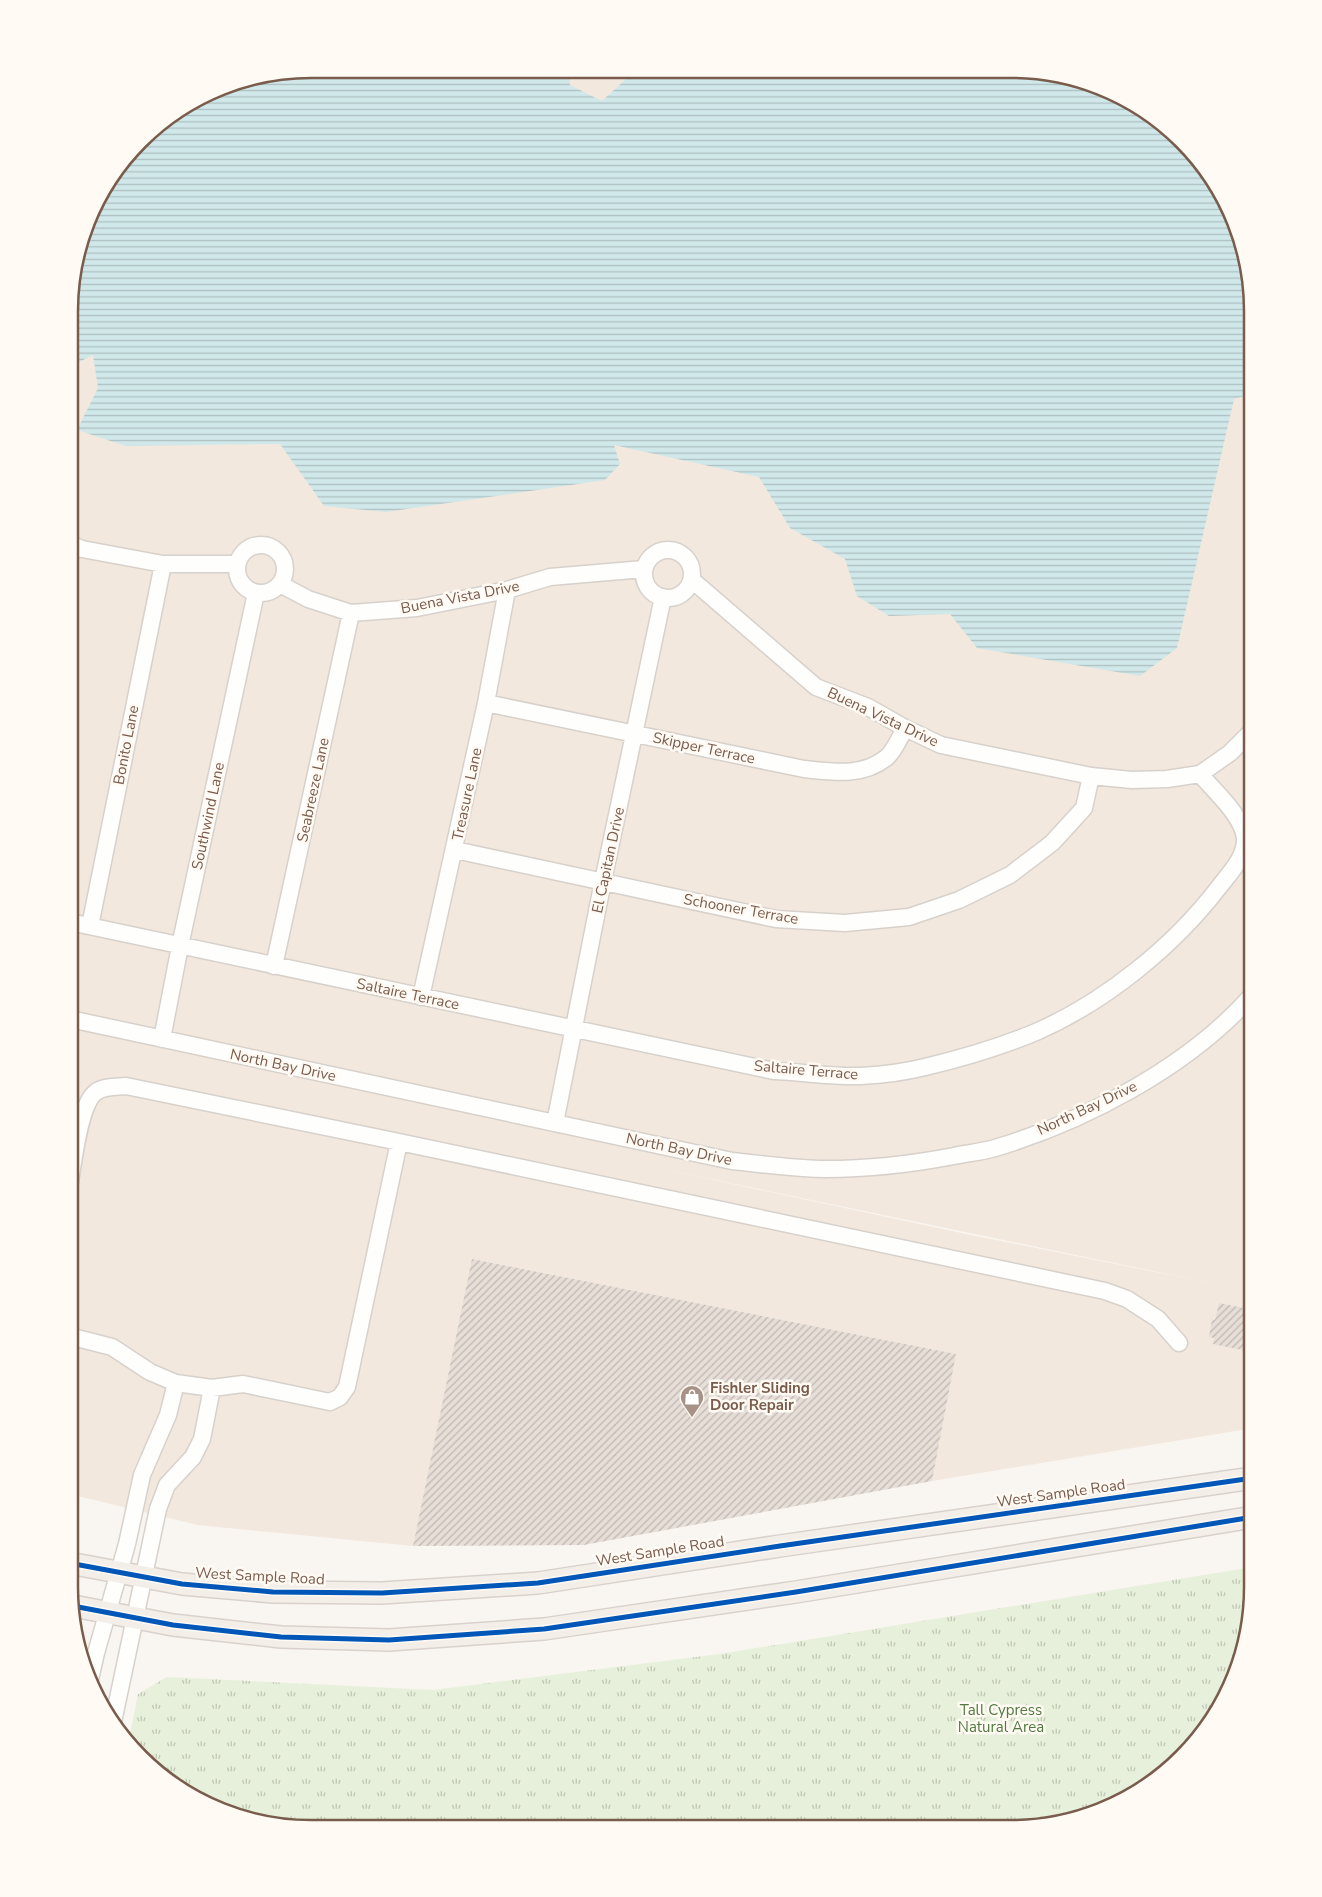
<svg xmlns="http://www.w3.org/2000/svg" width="1322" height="1897" viewBox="0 0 1322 1897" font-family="'Nunito Sans',sans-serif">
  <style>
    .residential { fill: #f2e8de; fill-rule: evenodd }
    .park { fill: url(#park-tufts) }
    .water { fill: url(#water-rules) }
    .building { fill: url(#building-hatch) }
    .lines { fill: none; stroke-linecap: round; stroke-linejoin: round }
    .minor-casing { stroke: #d7d1cb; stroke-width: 19 }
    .major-casing { stroke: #dad1cc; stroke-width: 24 }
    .minor { stroke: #fefefd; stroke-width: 16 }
    .major { stroke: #f3eee8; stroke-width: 21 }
    .cycleway-casing { stroke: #fffaf3; stroke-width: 8 }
    .cycleway { stroke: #0057b8; stroke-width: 5 }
    .labels { text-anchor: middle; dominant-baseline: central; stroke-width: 5; stroke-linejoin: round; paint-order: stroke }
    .street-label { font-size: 15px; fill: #7a5c4d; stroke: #fffaf3 }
    .poi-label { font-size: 15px; font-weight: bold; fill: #7a5c4d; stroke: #fffaf3; text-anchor: start }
    .park-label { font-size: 15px; fill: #537a41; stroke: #fffaf3 }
    .rim { fill: none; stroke: #7a5c4d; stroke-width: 2.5 }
  </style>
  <defs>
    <pattern id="park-tufts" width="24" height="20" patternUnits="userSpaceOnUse" patternTransform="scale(1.25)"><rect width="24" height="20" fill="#e7f0db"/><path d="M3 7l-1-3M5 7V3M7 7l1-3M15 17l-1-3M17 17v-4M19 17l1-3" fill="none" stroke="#c0c6b4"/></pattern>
    <pattern id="water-rules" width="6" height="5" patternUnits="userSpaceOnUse" patternTransform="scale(1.25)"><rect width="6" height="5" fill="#d0e8ea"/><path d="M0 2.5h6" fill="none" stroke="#aebfc0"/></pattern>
    <pattern id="building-hatch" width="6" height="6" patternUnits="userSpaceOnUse" patternTransform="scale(1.25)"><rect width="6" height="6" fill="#e6ded7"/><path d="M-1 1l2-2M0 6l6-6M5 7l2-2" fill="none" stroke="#bfb7b1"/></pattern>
  </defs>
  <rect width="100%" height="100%" fill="#f9f5f0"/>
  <path class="residential" d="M311 69 1043 71 1104 87 1158 119 1193 151 1228 204 1253 311V1428L932 1481 956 1354 473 1259 413 1546 198 1525 69 1494 71 279 101 190 151 129 233 82ZM653 1167 1225 1286 966 1234Z"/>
  <path class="park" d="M1253 1567V1602L1240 1664 1212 1721 1171 1768 1118 1803 1011 1828 280 1826 218 1810 176 1787 128 1744 138 1694 167 1677 433 1690 720 1654Z"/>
  <path class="water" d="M311 69H568L570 85 602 101 628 77 630 70 1043 71 1104 87 1158 119 1193 151 1228 204 1253 311V394L1234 399 1177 648 1140 676 977 648 950 614 889 616 857 596 845 559 790 528 759 477 614 445 620 464 605 480 386 512 324 506 280 444 126 446 77 430 98 388 93 355 71 366V279L101 190 151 129 233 82Z"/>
  <path class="building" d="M472 1259 956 1354 932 1481 584 1545 413 1546Z
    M1219 1303 1253 1310V1346L1249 1345 1247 1351 1213 1344 1214 1338 1209 1337 1212 1319 1215 1320Z"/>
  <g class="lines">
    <g class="minor-casing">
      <path id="minor" d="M70 544 82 549 163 564H237
        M237 569a24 24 0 1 1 48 0a24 24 0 1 1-48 0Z
        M644 574a24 24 0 1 1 48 0a24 24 0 1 1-48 0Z
        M692 580 816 687 868 707 905 728 941 745 1091 776 1132 780 1167 779 1200 774 1230 753 1253 730
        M280 584 308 599 351 613 417 608 507 590 550 577 644 569
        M486 703 804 769C833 772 862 777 886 758 894 752 900 737 905 728
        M455 850 776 919 845 923 909 917 959 900 1010 875 1052 843 1084 808 1091 776
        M70 922 774 1071C802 1072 833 1077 861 1076 881 1075 905 1072 925 1067 963 1058 1000 1047 1036 1032 1105 1002 1174 946 1219 887 1229 874 1246 857 1245 838 1242 815 1215 792 1200 774
        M90 926 163 564
        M274 966 351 613
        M421 997 486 703 507 590
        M70 1019 732 1161C763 1164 795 1169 826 1169 869 1169 912 1164 954 1156 968 1153 982 1152 995 1148 1086 1121 1190 1066 1253 994
        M162 1039 180 946 256 593
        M555 1123 603 881 663 597
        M69 1188C73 1166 79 1104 96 1092 104 1086 116 1087 126 1086L399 1142 1105 1291 1127 1299 1158 1319 1179 1343
        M69 1336 112 1347 150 1372 176 1383 212 1388 243 1384 330 1402 340 1397 347 1387 399 1142
        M90 1679 96 1653 127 1544 142 1475 168 1415 176 1383
        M113 1722 158 1509 167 1485 193 1457 202 1439 212 1388"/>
    </g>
    <g class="major-casing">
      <path id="major" d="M69 1563 182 1584 273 1592 382 1593 538 1583 780 1546 1253 1478
        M73 1606 173 1625 281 1637 389 1640 544 1629 796 1592 1253 1517"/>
    </g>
    <use href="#minor" class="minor"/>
    <use href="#major" class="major"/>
    <g class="cycleway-casing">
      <path id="cycleway" d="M69 1563 182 1584 273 1592 382 1593 538 1583 780 1546 1253 1478
        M73 1606 173 1625 281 1637 389 1640 544 1629 796 1592 1253 1517"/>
    </g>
    <use href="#cycleway" class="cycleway"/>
  </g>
  <defs>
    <g id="shop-pin" transform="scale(1.25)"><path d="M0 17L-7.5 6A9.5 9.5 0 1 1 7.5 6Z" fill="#a69286" stroke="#fffaf3"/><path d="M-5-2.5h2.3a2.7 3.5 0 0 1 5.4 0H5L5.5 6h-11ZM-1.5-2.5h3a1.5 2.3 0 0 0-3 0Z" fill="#fff"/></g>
  </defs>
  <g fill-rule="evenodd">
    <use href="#shop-pin" x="692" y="1397"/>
  </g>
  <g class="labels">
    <g class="street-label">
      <text transform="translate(460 597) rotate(-11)">Buena Vista Drive</text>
      <text transform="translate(883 717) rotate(25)">Buena Vista Drive</text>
      <text transform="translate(126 745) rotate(-79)">Bonito Lane</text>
      <text transform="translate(704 748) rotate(12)">Skipper Terrace</text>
      <text transform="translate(313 790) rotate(-78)">Seabreeze Lane</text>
      <text transform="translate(467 794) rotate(-78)">Treasure Lane</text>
      <text transform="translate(208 816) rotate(-78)">Southwind Lane</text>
      <text transform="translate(608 860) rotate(-78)">El Capitan Drive</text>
      <text transform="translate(741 909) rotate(10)">Schooner Terrace</text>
      <text transform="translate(408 994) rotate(12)">Saltaire Terrace</text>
      <text transform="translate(283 1065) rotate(12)">North Bay Drive</text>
      <text transform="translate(806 1070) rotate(5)">Saltaire Terrace</text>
      <text transform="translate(1087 1108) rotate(-25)">North Bay Drive</text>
      <text transform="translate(679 1149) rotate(12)">North Bay Drive</text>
      <text transform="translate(1061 1493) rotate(-8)">West Sample Road</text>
      <text transform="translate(660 1551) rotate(-9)">West Sample Road</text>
      <text transform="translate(260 1576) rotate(3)">West Sample Road</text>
    </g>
    <g class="poi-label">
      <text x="710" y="1388">Fishler Sliding<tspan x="710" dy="17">Door Repair</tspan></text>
    </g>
    <g class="park-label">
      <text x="1001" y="1710">Tall Cypress<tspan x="1001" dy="17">Natural Area</tspan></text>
    </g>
  </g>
  <path d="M0 0H1322V1897H0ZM311 78H1011A233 233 0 0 1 1244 311V1587A233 233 0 0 1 1011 1820H311A233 233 0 0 1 78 1587V311A233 233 0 0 1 311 78Z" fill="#fffaf3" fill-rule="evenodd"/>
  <path class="rim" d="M311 78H1011A233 233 0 0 1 1244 311V1587A233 233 0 0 1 1011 1820H311A233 233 0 0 1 78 1587V311A233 233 0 0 1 311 78Z"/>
</svg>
